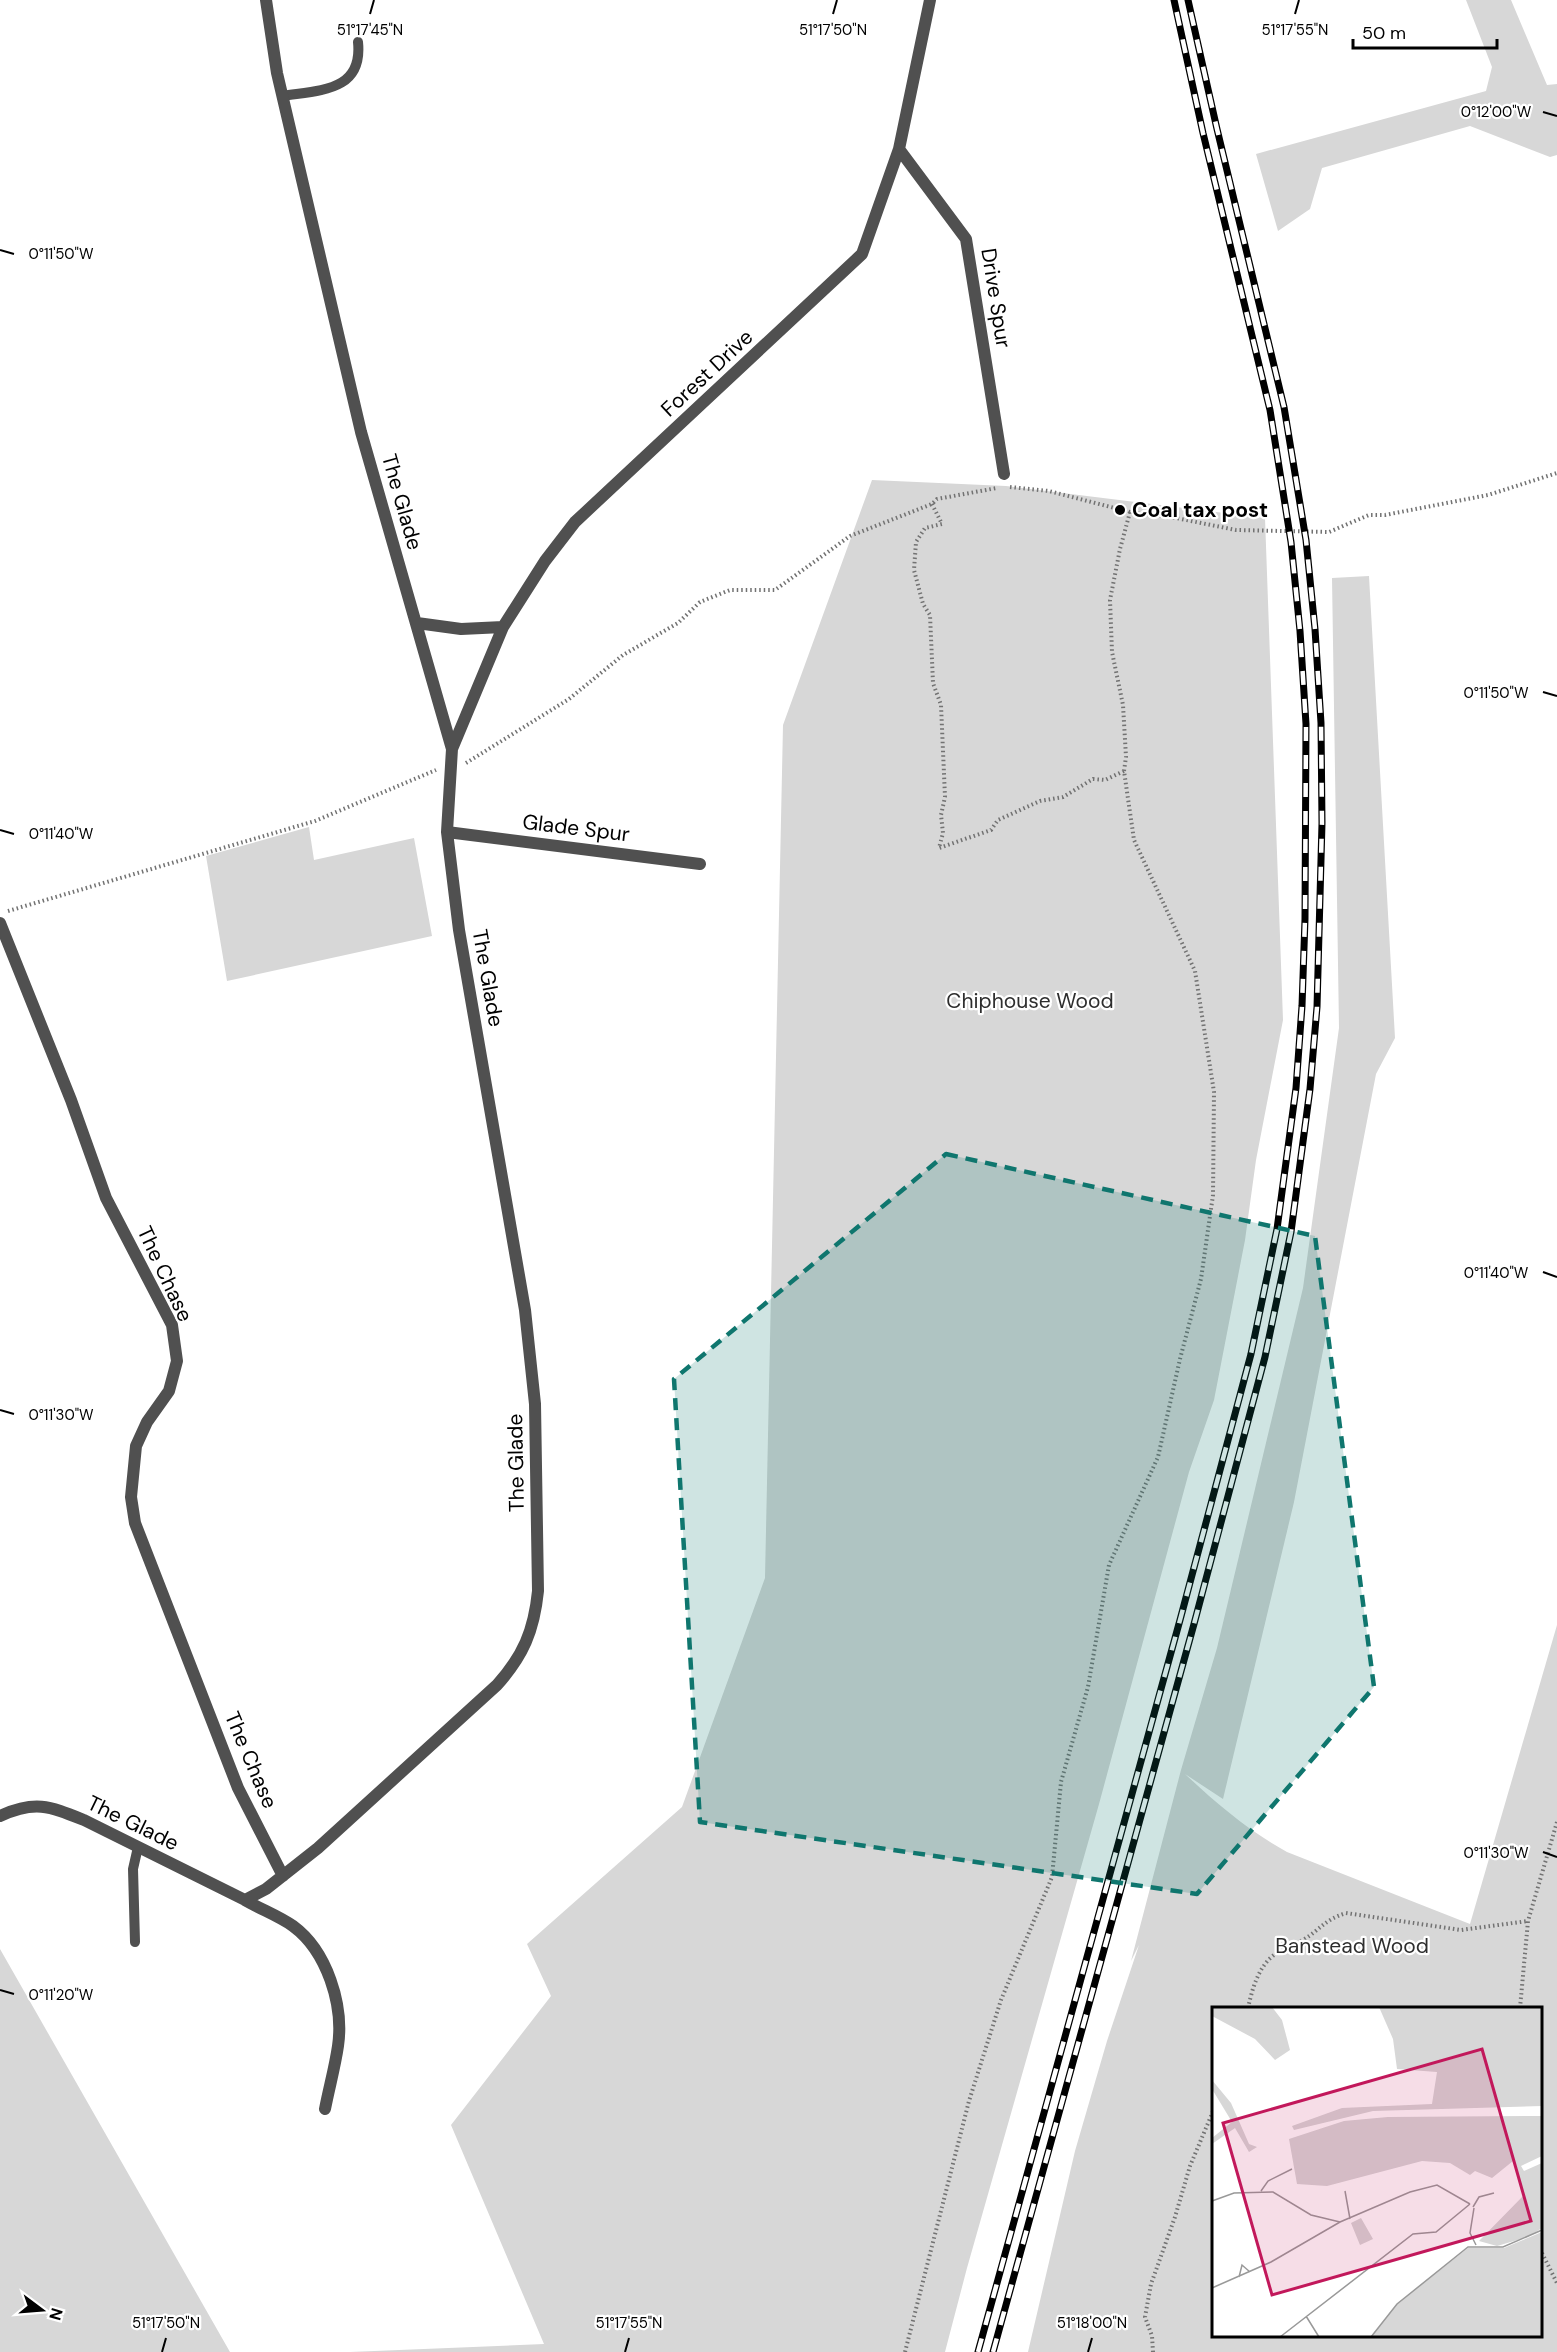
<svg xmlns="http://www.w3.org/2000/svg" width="1557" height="2352" viewBox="0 0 1557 2352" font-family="'DM Sans',sans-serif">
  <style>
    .green { fill: #d7d7d7; fill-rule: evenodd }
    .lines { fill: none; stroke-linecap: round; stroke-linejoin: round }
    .path { stroke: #727272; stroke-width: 4; stroke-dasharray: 1.5 3; stroke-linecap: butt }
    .lane { stroke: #505050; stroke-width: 10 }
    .street { stroke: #505050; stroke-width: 12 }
    .rail-casing { stroke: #000; stroke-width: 7 }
    .rail { stroke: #fff; stroke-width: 4.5; stroke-dasharray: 14; stroke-linecap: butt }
    .marked { fill: #0f766e; fill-opacity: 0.2; stroke: #0f766e; stroke-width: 4.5; stroke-dasharray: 12 8; stroke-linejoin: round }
    .ticks { fill: none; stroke: #000; stroke-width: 2 }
    .poi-dot { fill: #000; stroke: #fff; stroke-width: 2 }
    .labels { text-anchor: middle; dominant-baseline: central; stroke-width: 4.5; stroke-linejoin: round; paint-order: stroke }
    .street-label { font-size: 21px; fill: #000; stroke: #fff }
    .poi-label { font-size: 21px; font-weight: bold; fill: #000; stroke: #fff; text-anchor: start }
    .park-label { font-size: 21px; fill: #2e2e2e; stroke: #fff }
    .inset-road { fill: none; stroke: #999; stroke-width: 1.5 }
    .view { fill: #c2185b; fill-opacity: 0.15; stroke: #c2185b; stroke-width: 3 }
    .inset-edge { fill: none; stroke: #000; stroke-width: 3 }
    .ticks-label { font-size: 15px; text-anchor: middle; fill: #000; stroke: #fff; stroke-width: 4.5; stroke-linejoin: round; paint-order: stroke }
  </style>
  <rect width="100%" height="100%" fill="#fff"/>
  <path class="green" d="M1466 0H1511L1547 85 1557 84V155L1550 157 1470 126 1322 168 1310 209 1278 231 1256 154 1486 91 1492 67Z
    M872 480 1006 486 1265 518 1283 1020 1256 1160 1245 1240 1214 1400 1189 1472 1099 1804 967 2268 945 2352H350L544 2344 451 2125 551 1996 527 1944 682 1807 765 1578 783 725Z
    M1369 576 1395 1038 1376 1074 1294 1502 1223 1799 1185 1774C1217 1804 1249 1831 1287 1852L1470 1924 1557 1625V2352H1028L1075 2151 1107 2041 1139 1945 1131 1961 1181 1770 1217 1648 1303 1288 1339 1028 1332 578ZM1214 2008H1540V2336H1214Z
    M309 827 314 860 414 838 432 936 227 981 206 856Z
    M0 1949 230 2352H0Z"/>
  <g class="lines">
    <path class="path" d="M1010 487 1049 491 1130 512 1171 517 1236 530 1329 532 1369 515H1385L1488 495 1557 473
      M932 504 942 524 925 528 916 542 914 570 923 604 930 615 933 683 941 705 945 797 941 815 943 833 939 848 991 830 998 820 1040 801 1063 797 1093 779 1105 780 1124 771
      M466 763 569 699 623 655 678 623 700 602 730 590H775L850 536 932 504 937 499 997 488
      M8 911 315 821 436 770
      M1248 2008C1252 1990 1258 1967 1274 1955 1283 1949 1294 1945 1303 1940 1321 1929 1324 1920 1346 1913L1461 1930 1528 1921
      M1520 2008 1528 1921 1557 1822
      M1540 2249 1557 2283
      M905 2352 969 2101 1001 2000 1052 1877 1061 1782 1088 1687 1109 1565 1158 1457 1180 1359 1201 1279 1213 1195 1214 1092 1195 971 1134 840 1124 771 1126 757 1123 705 1112 652 1110 600 1120 549 1130 512
      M1153 2352 1152 2336 1145 2317 1151 2284 1175 2217 1190 2166 1214 2109"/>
    <path class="lane" d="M283 96C321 90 363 91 358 42
      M135 1942 133 1869 138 1847"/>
    <path class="street" d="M266 0 277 73 361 432 452 749 447 832 459 930 525 1310 535 1404 538 1591C534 1631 523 1656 497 1685L318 1848 266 1889 245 1900C260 1909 279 1916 293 1926 327 1951 344 2005 338 2046 335 2067 329 2088 325 2109
      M899 149 966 239 1004 474
      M417 623 461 629 503 627
      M452 749 503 627 545 561 575 522 862 254 899 149 930 0
      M447 832 700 864
      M0 923 71 1100 106 1198 172 1325 177 1361 169 1391 147 1422 136 1446 131 1497 135 1523 238 1788 283 1876
      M0 1816C35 1800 49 1806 84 1820L245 1900"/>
    <g class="rail-casing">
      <path id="rail" d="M978 2352 1180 1620 1251 1354 1277 1229 1296 1088 1302 1006 1305 919 1306 724 1300 631 1291 542 1270 410 1203 133 1174 0
        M993 2352 1194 1624 1265 1357 1291 1232 1310 1089 1317 1007 1322 823 1321 723 1315 629 1306 540 1284 407 1217 129 1188 0"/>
    </g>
    <use href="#rail" class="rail"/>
  </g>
  <path class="marked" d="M946 1154 1315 1236 1374 1687 1197 1894 700 1822 674 1379Z"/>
  <path class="ticks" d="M370 14 374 0M833 14 837 0M1295 14 1299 0M1543 112 1557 116M0 250 14 254M1543 692 1557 696M0 830 14 834M1543 1272 1557 1277M0 1410 14 1414M1543 1852 1557 1857M0 1990 14 1994M162 2352 166 2338M625 2352 629 2338M1088 2352 1092 2338"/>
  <circle class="poi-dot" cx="1120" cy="510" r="6"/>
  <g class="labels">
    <g class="street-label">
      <text transform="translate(996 298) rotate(81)">Drive Spur</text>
      <text transform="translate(707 373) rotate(-43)">Forest Drive</text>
      <text transform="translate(402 502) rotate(74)">The Glade</text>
      <text transform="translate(576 828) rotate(7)">Glade Spur</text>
      <text transform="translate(488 978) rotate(80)">The Glade</text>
      <text transform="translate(165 1274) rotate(65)">The Chase</text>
      <text transform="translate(516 1463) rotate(-91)">The Glade</text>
      <text transform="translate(251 1760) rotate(67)">The Chase</text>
      <text transform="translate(133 1823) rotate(26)">The Glade</text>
    </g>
    <g class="poi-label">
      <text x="1132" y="510">Coal tax post</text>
    </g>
    <g class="park-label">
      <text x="1030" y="1001">Chiphouse Wood</text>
      <text x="1352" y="1946">Banstead Wood</text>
    </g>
  </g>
  <g transform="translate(1212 2007)">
    <rect width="330" height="330" fill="#fff"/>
    <path d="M0 0H60L70 13 78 43 63 53 43 32 0 9ZM167 0H330V99L161 104 82 123 80 119 130 101 220 97 225 65 185 62 181 32ZM0 73 19 96 37 137 45 140 37 145 23 121 0 137V131L20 115 0 82ZM330 109V149L309 159 312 164 330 156V221L316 230 285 239 267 234 312 188 301 154 280 171 263 164 258 168 238 156 210 154 115 179 85 177 77 132 132 114 176 110ZM149 211 161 232 148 238 139 216ZM330 225V330H159L185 297 256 241H292Z" fill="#d7d7d7"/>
    <path class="inset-road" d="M49 184 56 174 80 162M133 184 138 212M0 194 22 186 61 185 99 208 128 215M261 200 267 190 282 186M262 201 258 226 264 238M27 270 30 258 38 265M0 281 59 255 128 215 198 185 225 178 258 197M94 309 107 330M68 330 201 227 224 225 258 197M159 330 185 297 256 240H291L330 223"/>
    <path class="view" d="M270 42 319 214 60 288 11 116Z"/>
    <rect width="330" height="330" class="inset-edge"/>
  </g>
  <g class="ticks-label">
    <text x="370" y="35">51°17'45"N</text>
    <text x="833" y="35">51°17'50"N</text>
    <text x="1295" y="35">51°17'55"N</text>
    <text x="1496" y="117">0°12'00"W</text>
    <text x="61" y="259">0°11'50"W</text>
    <text x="1496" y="698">0°11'50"W</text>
    <text x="61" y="839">0°11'40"W</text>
    <text x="1496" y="1278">0°11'40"W</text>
    <text x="61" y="1420">0°11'30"W</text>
    <text x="1496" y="1858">0°11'30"W</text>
    <text x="61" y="2000">0°11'20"W</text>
    <text x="166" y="2328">51°17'50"N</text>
    <text x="629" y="2328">51°17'55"N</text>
    <text x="1092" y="2328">51°18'00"N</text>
  </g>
  <g transform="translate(42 2310) rotate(106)" stroke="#ffffff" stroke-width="4.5" paint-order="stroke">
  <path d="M0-4.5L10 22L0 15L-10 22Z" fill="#000000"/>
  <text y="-9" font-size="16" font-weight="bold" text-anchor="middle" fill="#000000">N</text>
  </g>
  <path d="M1353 39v9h144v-9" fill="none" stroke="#000000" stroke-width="3"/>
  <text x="1362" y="39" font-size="18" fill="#000000" stroke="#ffffff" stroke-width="4.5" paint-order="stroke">50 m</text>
</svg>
